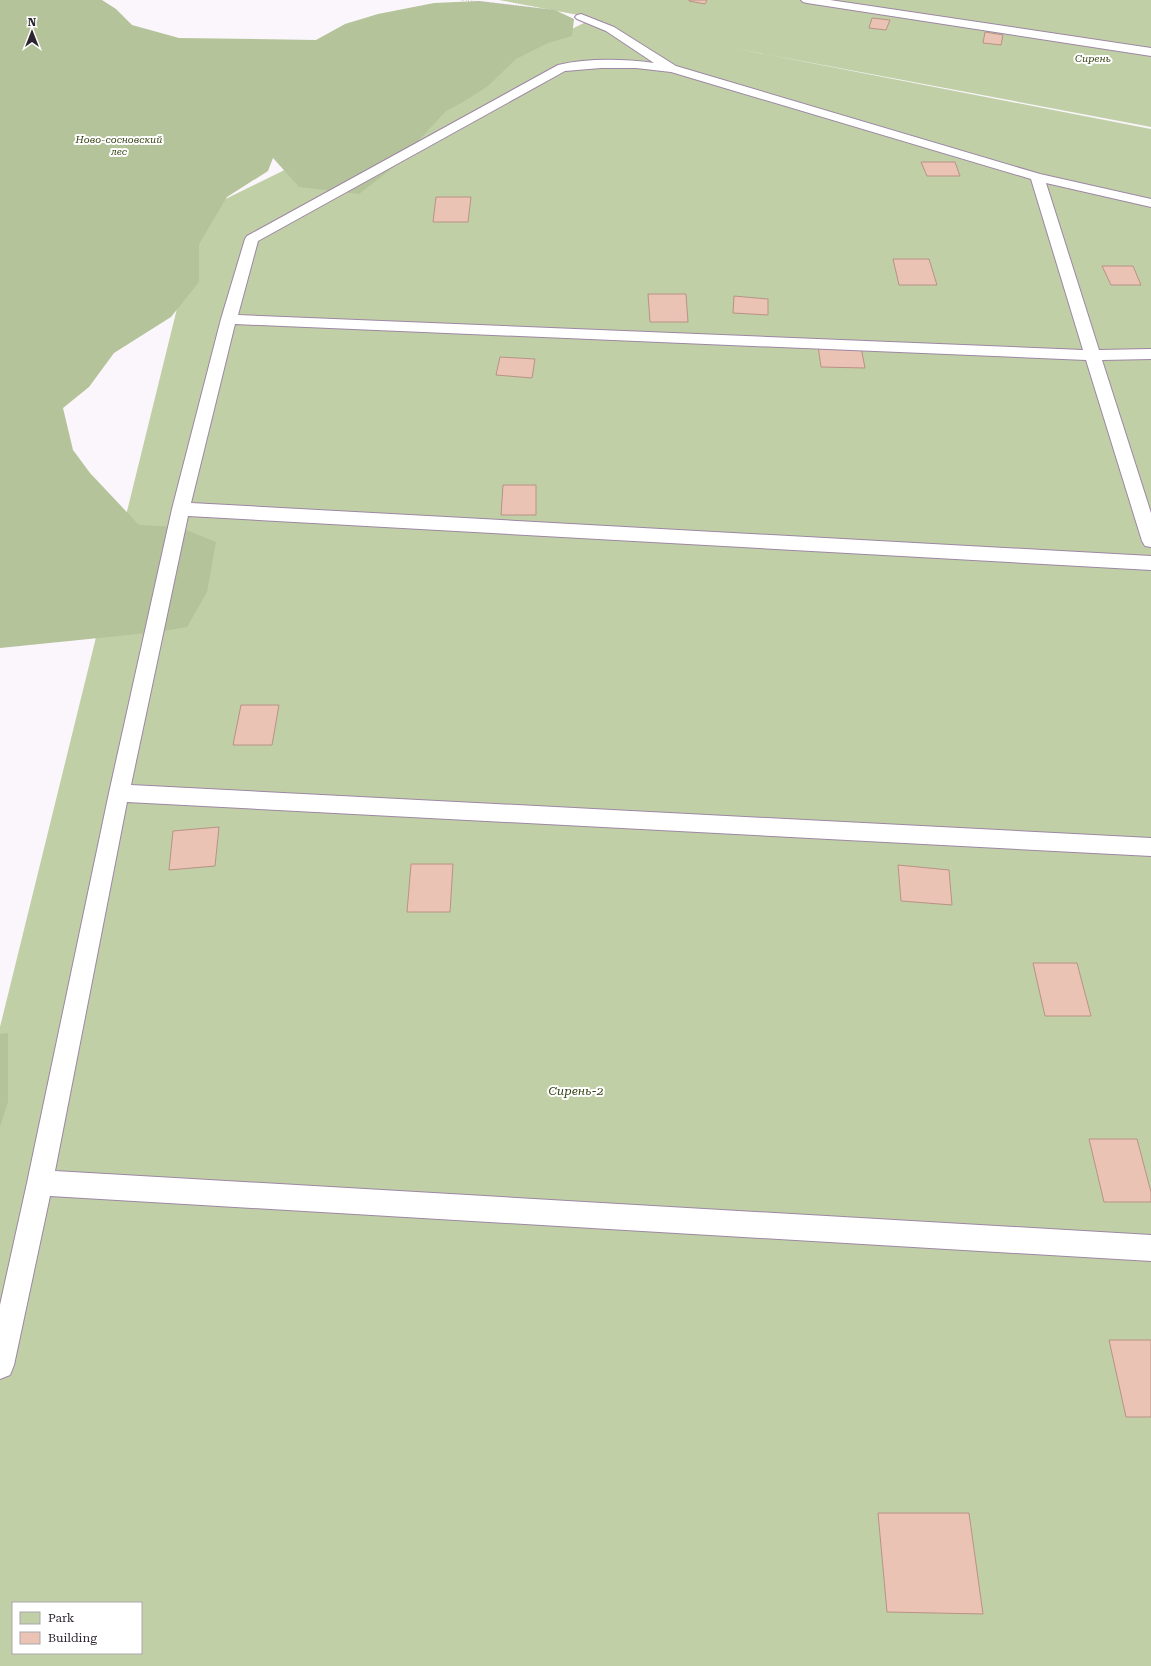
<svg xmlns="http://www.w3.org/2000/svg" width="1151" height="1666" viewBox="0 0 1151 1666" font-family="'Roboto Serif',serif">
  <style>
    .green { fill: #c1cfa6; fill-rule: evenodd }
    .forest { fill: #b4c399 }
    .building { fill: #eac3b5; stroke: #b89286 }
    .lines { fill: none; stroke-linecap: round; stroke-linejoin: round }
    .lane-casing { stroke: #9d87a4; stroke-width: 2 }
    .path { stroke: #b7b2b9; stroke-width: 1.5; stroke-dasharray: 0.5 2; stroke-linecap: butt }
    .lane { fill: #fff; fill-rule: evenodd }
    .labels { text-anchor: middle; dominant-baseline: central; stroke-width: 4; stroke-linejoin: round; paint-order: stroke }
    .far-park-label { font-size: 10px; font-style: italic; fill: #334010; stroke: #fff }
    .park-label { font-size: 12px; font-style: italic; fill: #334010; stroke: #fff }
  </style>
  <rect width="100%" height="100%" fill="#faf6fc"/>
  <path class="green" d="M499 0H1151V127L733 48 1151 129V1666H0V1027L201 211 594 18ZM13 1603H141V1653H13Z"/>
  <path class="forest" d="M0 0H102L116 9 132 25 179 38 316 40 345 24 378 14 434 3 479 1 555 10 574 19 572 36 548 43 516 59 488 86 463 102 446 111 395 166 359 194 299 187 273 158 268 171 227 197 199 244V282L171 317 114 353 89 387 63 408 73 450 90 473 139 525 179 527 216 542 207 592 187 627 158 632 0 648Z
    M8 1033V1102L0 1127V1034Z"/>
  <path class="building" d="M689 0H707L705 4 689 1Z
    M872 18 890 20 886 30 869 28Z
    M985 32 1003 35 1001 45 983 43Z
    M921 162H955L960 176H927Z
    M436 197H471L468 222H433Z
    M893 259H929L937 285H899Z
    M1102 266H1133L1141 285H1111Z
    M648 294H686L688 322H650Z
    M734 296 768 299V315L733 313Z
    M818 346 861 347 865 368 821 367Z
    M500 357 535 359 532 378 496 375Z
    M503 485H536V515H501Z
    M241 705H279L272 745H233Z
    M219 827 215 866 169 870 173 831Z
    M411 864H453L450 912H407Z
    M898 865 949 870 952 905 901 901Z
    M1033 963H1077L1091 1016H1045Z
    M1089 1139H1137L1151 1192V1202H1104Z
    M1109 1340H1151V1417H1126Z
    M878 1513H969L983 1614 887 1612Z"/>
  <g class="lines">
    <g class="lane-casing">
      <path id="lane" d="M801 0H830L1151 48V56L807 3 803 2Z
        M581 14 614 27 676 66 1040 174 1151 199V207L1046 183 1099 350 1151 349V359L1102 360 1151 513V547L1145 546 1142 541 1086 360 235 324 191 503 1151 556V570L188 516 131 785 1151 838V856L127 802 55 1171 1151 1235V1261L50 1196 14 1365 10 1375 0 1379V1305L27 1183 109 793 172 509 221 319 245 239 247 236 558 65C588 58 623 59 654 63L606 31 577 19 575 17 577 15ZM601 68H636L671 72 1031 179 1083 350 238 315 258 241 565 71Z"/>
    </g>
    <path class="path" d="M461 0 521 6 555 12"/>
    <use href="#lane" class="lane"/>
  </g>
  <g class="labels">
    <g class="far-park-label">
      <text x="1093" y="58">Сирень</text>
      <text x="119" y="139">Ново-сосновский<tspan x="119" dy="12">лес</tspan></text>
    </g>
    <g class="park-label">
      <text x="576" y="1091">Сирень-2</text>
    </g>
  </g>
  <rect x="12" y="1602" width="130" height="52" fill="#ffffff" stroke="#aba7ac"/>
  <rect x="20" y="1612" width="20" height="12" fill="#c1cfa6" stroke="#aba7ac"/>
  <text x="48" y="1622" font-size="12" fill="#2c242f">Park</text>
  <rect x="20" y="1632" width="20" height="12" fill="#eac3b5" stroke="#aba7ac"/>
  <text x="48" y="1642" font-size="12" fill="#2c242f">Building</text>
  <g transform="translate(32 32)" stroke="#ffffff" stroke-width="3" paint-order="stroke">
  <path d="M0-3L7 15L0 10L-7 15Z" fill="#2c242f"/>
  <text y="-6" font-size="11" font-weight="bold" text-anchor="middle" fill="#2c242f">N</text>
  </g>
</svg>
